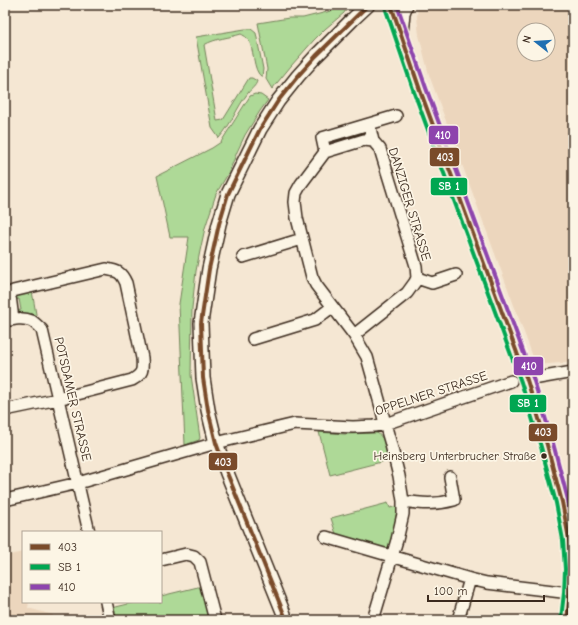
<svg xmlns="http://www.w3.org/2000/svg" width="578" height="625" viewBox="0 0 578 625" font-family="'Comic Neue',sans-serif">
  <style>
    .built { fill: #ecd6bd; fill-rule: evenodd }
    .green { fill: #aed997; stroke: #74825a }
    .lines { fill: none; stroke-linecap: round; stroke-linejoin: round }
    .minor-casing { stroke: #3b2a1e; stroke-width: 14 }
    .major-casing { stroke: #3b2a1e; stroke-width: 16 }
    .minor { stroke: #fcf5e5; stroke-width: 11 }
    .major { stroke: #fcf5e5; stroke-width: 13 }
    .bus-1-casing { stroke: #fcf5e5; stroke-width: 7 }
    .bus-2-casing { stroke: #fcf5e5; stroke-width: 7 }
    .bus-3-casing { stroke: #fcf5e5; stroke-width: 7 }
    .bus-1 { stroke: #7a4b2a; stroke-width: 4 }
    .bus-2 { stroke: #00a651; stroke-width: 4 }
    .bus-3 { stroke: #8e44ad; stroke-width: 4 }
    .bus-dot { fill: #3b2a1e; stroke: #fcf5e5; stroke-width: 1.5 }
    .labels { text-anchor: middle; dominant-baseline: central; stroke-width: 3.5; stroke-linejoin: round; paint-order: stroke }
    .bus-label { font-size: 12px; fill: #3b2a1e; stroke: #fcf5e5; text-anchor: end }
    .street-label { font-size: 13px; fill: #3b2a1e; stroke: #fcf5e5 }
    .line-badge { stroke: #fcf5e5; stroke-width: 1.5 }
    .badge-label { font-size: 11px; text-anchor: middle; font-weight: bold; fill: #fff }
  </style>
  <rect width="100%" height="100%" fill="#f5e7d3"/>
  <filter id="ink" filterUnits="userSpaceOnUse"><feTurbulence type="fractalNoise" baseFrequency=".025" numOctaves="2"/><feDisplacementMap in="SourceGraphic" scale="8" xChannelSelector="R" yChannelSelector="G"/><feConvolveMatrix kernelMatrix="1 2 1 2 8 2 1 2 1" color-interpolation-filters="sRGB"/></filter>
  <g filter="url(#ink)">
    <path class="built" d="M418 5H573V362L536 365 429 75 419 35 417 17ZM524 30H548V54H524Z
      M23 552V602H29L28 608 53 615 54 620H5V556Z"/>
    <path class="green" d="M342 5H349L344 13 325 29 314 40 291 66 272 89 266 79 267 69 258 23 289 18H303L327 12 339 8Z
      M245 29H251L256 33 263 69 262 77C252 71 255 47 247 38 245 36 243 35 241 34 229 38 216 38 204 45L217 121 223 120 249 78H252L257 81C256 86 251 89 248 93 237 107 231 125 219 138L212 128 196 37Z
      M255 94 261 95 268 100 260 111 245 135 237 152 229 172 216 194 205 228 200 251 196 271 192 308 191 375 200 438 199 440 185 445 179 304 189 237H170L157 176 212 148 221 142 250 96Z
      M32 291 36 314V316H33L25 313H16L15 311 21 310 19 299 13 300 14 295Z
      M319 432 344 434 377 433C386 438 386 451 389 460L330 475Z
      M388 503 390 508 397 506 395 528 390 547 385 550 337 536 335 531 331 518Z
      M202 586 210 620H115L112 608 136 602H161V596Z"/>
    <g class="lines">
      <g class="minor-casing">
        <path id="minor" d="M391 5 420 90 465 210 527 380 547 445 562 502 569 539 571 569 570 593 567 620
          M402 34 404 13 407 5
          M369 124 396 116
          M325 152 322 138 369 124 373 141
          M243 257 302 239
          M417 278 432 283 456 275
          M5 321C14 319 23 317 32 321 35 323 39 327 42 330L89 532
          M354 335 407 293 415 282 417 278 416 266 380 149 373 141 364 140 325 152 301 184 296 193 295 202 297 218 312 277 316 285 354 335 367 357 381 407 385 424 390 441 399 476 403 501V514L397 540 373 620
          M253 339 315 320 332 307
          M527 380 573 372
          M5 410 58 399 132 380C143 374 143 370 142 358L126 283C121 272 118 271 106 269L13 291 10 296 13 319
          M5 500 78 483 216 443 295 424 353 427 374 426 385 424 511 381
          M403 501C422 504 436 505 454 500L450 477
          M326 537 470 579 458 620
          M161 560 186 554 194 556 200 562 215 620
          M470 579 487 583 570 593
          M106 602 110 620"/>
      </g>
      <g class="major-casing">
        <path id="major" d="M285 620 284 614 227 473 216 443 208 410 203 378 201 323 209 269 219 224 228 194 260 129 278 101 298 76 316 56 352 20 368 5"/>
      </g>
      <use href="#minor" class="minor"/>
      <use href="#major" class="major"/>
      <g class="bus-1-casing">
        <path id="bus-1" d="M391 5 420 90 527 380 547 445 562 502 569 539 571 569 570 593 567 620
          M285 620 284 614 227 473 216 443 208 410 203 378 201 323 209 269 219 224 228 194 260 129 278 101 298 76 316 56 368 5"/>
      </g>
      <g class="bus-2-casing">
        <path id="bus-2" d="M385 7 414 92 521 382 541 447 556 503 563 540 565 569 564 593 561 619"/>
      </g>
      <g class="bus-3-casing">
        <path id="bus-3" d="M397 5 426 88 533 378 553 443 568 500 573 528"/>
      </g>
      <use href="#bus-1" class="bus-1"/>
      <use href="#bus-2" class="bus-2"/>
      <use href="#bus-3" class="bus-3"/>
    </g>
  </g>
  <circle class="bus-dot" cx="544" cy="456" r="3.5"/>
  <g class="labels">
    <g class="bus-label">
      <text x="536" y="456">Heinsberg Unterbrucher Straße</text>
    </g>
    <g class="street-label">
      <text transform="translate(410 204) rotate(73)">DANZIGER STRASSE</text>
      <text transform="translate(431 393) rotate(-18)">OPPELNER STRASSE</text>
      <text transform="translate(73 399) rotate(77)">POTSDAMER STRASSE</text>
    </g>
  </g>
  <g class="line-badge">
    <rect x="428" y="125" width="31" height="20" rx="4" fill="#8e44ad"/>
    <rect x="429" y="147" width="31" height="20" rx="4" fill="#7a4b2a"/>
    <rect x="430" y="177" width="38" height="19" rx="4" fill="#00a651"/>
    <rect x="513" y="356" width="31" height="20" rx="4" fill="#8e44ad"/>
    <rect x="509" y="394" width="38" height="19" rx="4" fill="#00a651"/>
    <rect x="528" y="423" width="30" height="19" rx="4" fill="#7a4b2a"/>
    <rect x="208" y="452" width="30" height="19" rx="4" fill="#7a4b2a"/>
  </g>
  <g class="badge-label">
    <text x="443" y="139">410</text>
    <text x="445" y="161">403</text>
    <text x="449" y="190">SB 1</text>
    <text x="529" y="370">410</text>
    <text x="528" y="407">SB 1</text>
    <text x="543" y="436">403</text>
    <text x="223" y="466">403</text>
  </g>
  <rect width="578" height="625" fill="none" stroke="#fcf5e5" stroke-width="20"/>
  <rect x="10" y="10" width="558" height="605" fill="none" stroke="#3b2a1e" stroke-width="1.5" filter="url(#ink)"/>
  <rect x="22" y="531" width="140" height="72" fill="#fcf5e5" stroke="#afa495"/>
  <rect x="30" y="544" width="20" height="6" fill="#7a4b2a" stroke="#afa495"/>
  <text x="58" y="551" font-size="12" fill="#3b2a1e">403</text>
  <rect x="30" y="564" width="20" height="6" fill="#00a651" stroke="#afa495"/>
  <text x="58" y="571" font-size="12" fill="#3b2a1e">SB 1</text>
  <rect x="30" y="584" width="20" height="6" fill="#8e44ad" stroke="#afa495"/>
  <text x="58" y="591" font-size="12" fill="#3b2a1e">410</text>
  <g transform="translate(536 42) rotate(287)"><circle r="19" fill="#fcf5e5" stroke="#afa495"/>
  <path d="M0-3L7 15L0 10L-7 15Z" fill="#1f6fb2"/>
  <text y="-6" font-size="11" font-weight="bold" text-anchor="middle" fill="#3b2a1e">N</text>
  </g>
  <path d="M428 595v6h116v-6" fill="none" stroke="#3b2a1e" stroke-width="2"/>
  <text x="434" y="595" font-size="12" fill="#3b2a1e" stroke="#fcf5e5" stroke-width="3" paint-order="stroke">100 m</text>
</svg>
